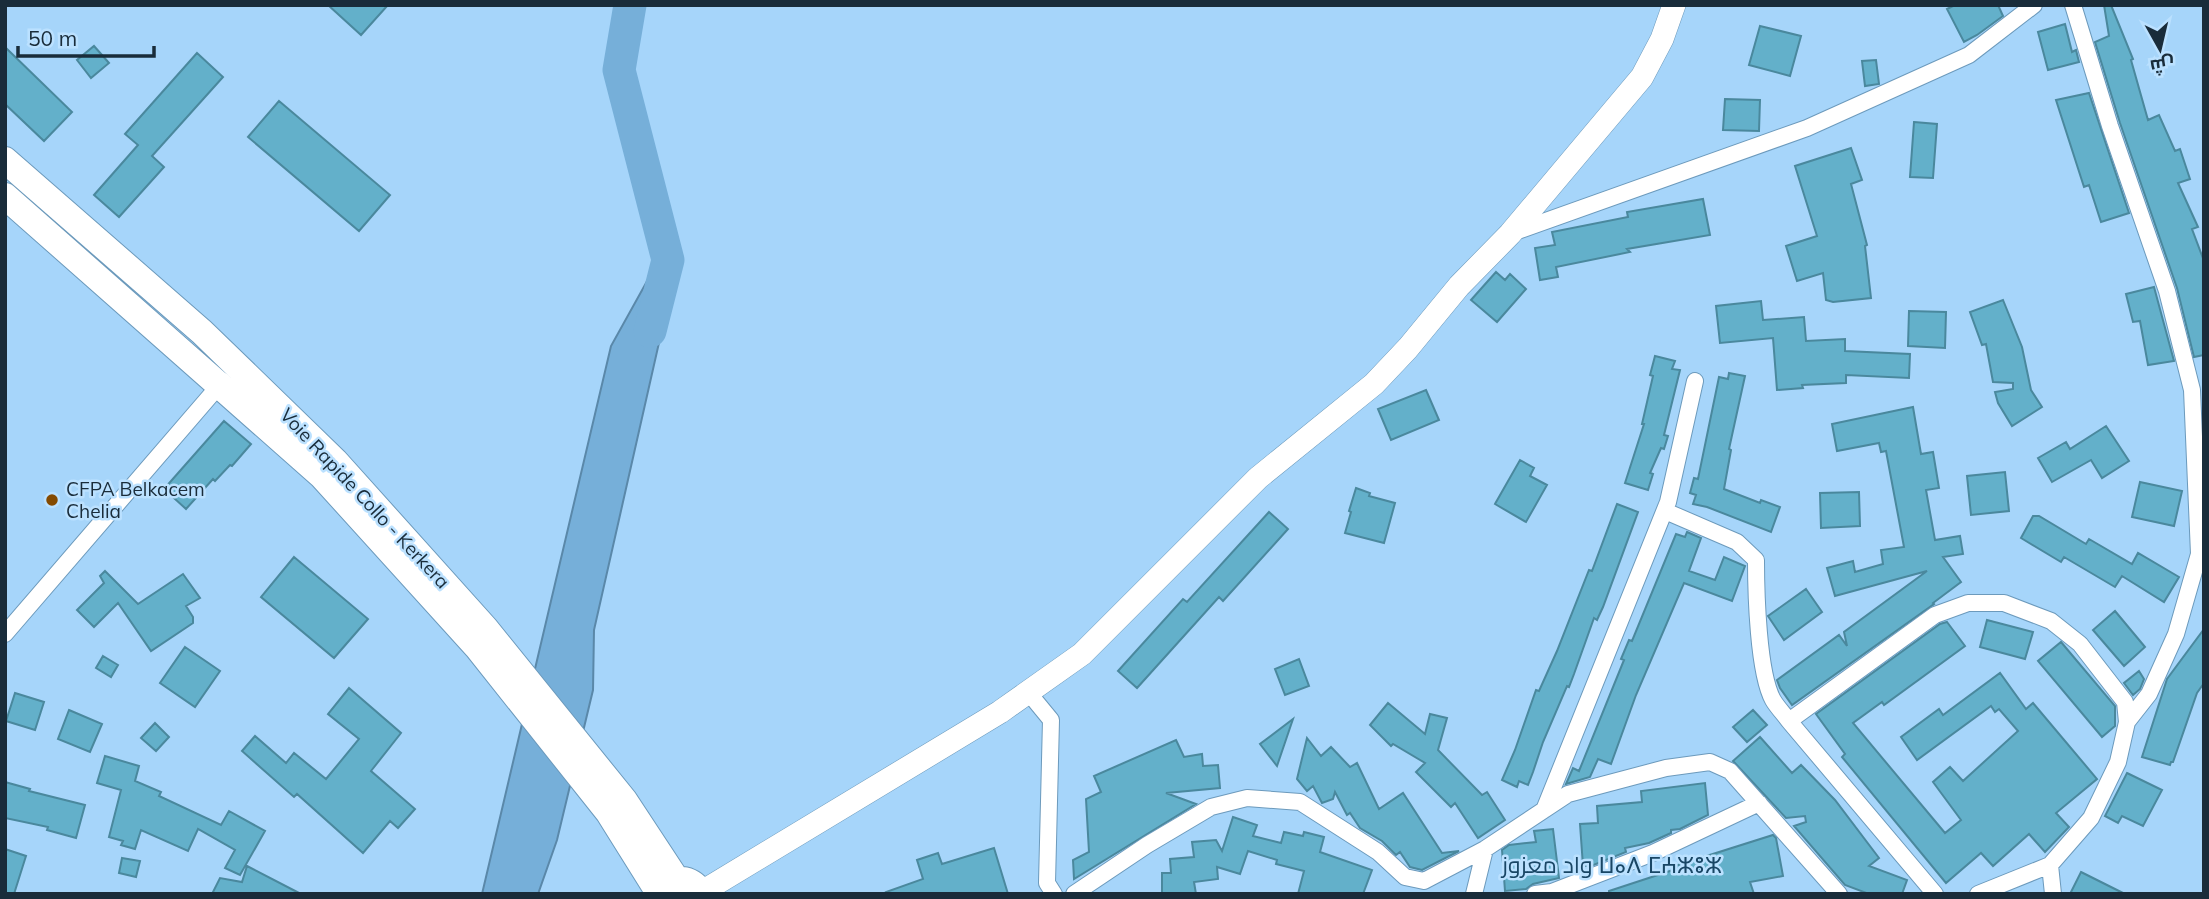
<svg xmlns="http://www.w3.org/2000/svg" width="2209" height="899" viewBox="0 0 2209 899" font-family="Mulish,Cairo,'Noto Sans Tifinagh',sans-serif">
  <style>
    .water { fill: #76afd9; stroke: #5a88a9; stroke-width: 2 }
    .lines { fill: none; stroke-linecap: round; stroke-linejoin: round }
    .river { stroke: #76afd9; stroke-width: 33 }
    .building { fill: #63b0ca; stroke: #4a889d; stroke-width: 2 }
    .minor-casing { stroke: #6c9abc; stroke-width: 18 }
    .secondary-casing { stroke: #6c9abc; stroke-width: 24 }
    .trunk-casing { stroke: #6c9abc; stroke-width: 28 }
    .minor { stroke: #fff; stroke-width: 16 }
    .secondary { stroke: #fff; stroke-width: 23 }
    .trunk { stroke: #fff; stroke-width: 26 }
    .poi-dot { fill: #844a00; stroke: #bbe1ff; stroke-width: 2.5 }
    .labels { text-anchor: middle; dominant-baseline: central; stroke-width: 5; stroke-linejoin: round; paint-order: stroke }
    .poi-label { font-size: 19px; fill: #192c3a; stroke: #bbe1ff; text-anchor: start }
    .street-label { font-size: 19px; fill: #192c3a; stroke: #bbe1ff }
    .quarter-label { font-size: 23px; fill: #194665; stroke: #bbe1ff }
  </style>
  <rect width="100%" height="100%" fill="#a6d5fa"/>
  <path class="water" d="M651 274 668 303 594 630 593 690 557 840 538 894H482L611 346Z"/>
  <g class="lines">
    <path class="river" d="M630 5 619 70 668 260 650 331"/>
  </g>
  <path class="building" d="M328 5H388L361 35Z
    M1955 5H1998L2003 16 1977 35 1964 42 1947 9Z
    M2104 5H2111L2133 59 2131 60 2148 120 2159 115 2175 151 2180 149 2190 179 2178 183 2198 227 2192 229 2204 261V355L2194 357 2177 288 2120 123 2095 42 2109 36Z
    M2065 24 2072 52 2076 50 2079 62 2048 70 2038 32Z
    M1760 26 1801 36 1790 76 1749 65Z
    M94 46 109 63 91 78 77 60Z
    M5 47 72 112 44 141 5 104Z
    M197 53 223 77 152 156 164 167 119 217 94 195 138 145 125 134Z
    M1876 60 1879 84 1865 86 1862 61Z
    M2089 93 2129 213 2101 222 2089 185 2084 187 2056 100Z
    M1725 99 1760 100 1759 131 1723 130Z
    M279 101 390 195 359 231 248 137Z
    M1914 122 1937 124 1933 178 1910 177Z
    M1851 148 1862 180 1851 184 1867 245 1865 246 1871 298 1833 302 1826 300 1823 273 1797 281 1786 246 1817 236 1795 166Z
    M1703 199 1710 235 1627 249 1630 252 1556 267 1558 277 1540 280 1535 248 1555 245 1552 232 1628 217 1627 212Z
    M1496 272 1505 280 1510 274 1526 289 1497 322 1471 300Z
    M2154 287 2174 361 2148 365 2140 321 2133 322 2126 294Z
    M2003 300 2022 347 2031 390 2042 407 2012 426 1998 403 1995 392 2013 389V383L1993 382 1986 344 1982 345 1970 312Z
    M1761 301 1763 320 1804 317 1806 341 1845 339V351L1910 354 1909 378 1846 375V383L1802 385 1803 388 1777 390 1773 338 1720 343 1716 306Z
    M1909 311 1946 312 1945 348 1908 346Z
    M1655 356 1675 361 1672 369 1680 370 1664 435 1668 436 1664 449 1661 448 1650 473 1653 474 1648 490 1625 483 1644 424H1642L1653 376 1650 375Z
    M1729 373 1745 376 1729 449 1731 450 1724 489 1760 503 1761 500 1780 507 1771 532 1707 507 1693 504 1696 495 1690 493 1694 478 1698 479 1719 377 1728 379Z
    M1426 390 1439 420 1391 440 1378 409Z
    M1913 407 1921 454 1933 452 1939 488 1926 490 1935 540 1960 536 1963 554 1943 557 1961 582 1933 603 1934 604 1792 705 1780 688 1777 680 1839 635 1847 646 1844 632 1927 571 1835 596 1827 568 1853 561 1855 572 1883 564 1881 550 1904 547 1886 451 1881 452 1879 443 1837 451 1832 424Z
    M224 421 251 444 232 466 230 465 215 481 213 479 186 509 164 489Z
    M2106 426 2129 461 2102 478 2091 460 2052 482 2038 458 2066 442 2070 449Z
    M1520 460 1534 468 1530 476 1547 485 1526 522 1495 504Z
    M2005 472 2009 511 1971 515 1967 476Z
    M2140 482 2182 491 2174 526 2132 517Z
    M1356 488 1370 493 1369 496 1395 503 1384 543 1345 533 1351 512 1349 511Z
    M1859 492 1860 526 1821 528 1820 493Z
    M1617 504 1638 512 1603 607 1597 620 1594 618 1574 674 1569 687 1567 686 1543 742 1533 772 1528 785 1519 781 1517 787 1502 780 1515 750 1536 690 1539 691 1557 651 1589 570 1592 571Z
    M1269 512 1288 529 1223 601 1219 597 1137 688 1118 671 1183 599 1187 602Z
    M2033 516H2039L2086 544 2089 539 2132 564 2138 553 2179 577 2164 602 2122 576 2115 587 2064 557 2061 562 2021 538Z
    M1687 532 1701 538 1689 571 1715 580 1724 557 1745 566 1732 601 1684 583 1636 695 1611 764 1598 759 1590 777 1566 784 1573 768 1579 771 1624 660 1621 659 1629 640 1632 641 1676 534 1685 537Z
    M294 557 368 619 334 658 261 597Z
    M105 571 138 604 183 574 200 598 186 606 193 617V623L151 651 118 603 94 627 77 610 104 583 100 576Z
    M1806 589 1822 612 1784 640 1768 616Z
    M2115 611 2145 647 2124 666 2093 630Z
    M1987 620 2033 632 2025 659 1980 647Z
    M1947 622 1965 646 1884 705 1882 702 1853 723 1945 833 1961 820 1933 782 1950 767 1963 781 2018 731 1999 709 1995 712 1991 706 1917 760 1901 737 1939 709 1943 715 2000 673 2026 709 2033 703 2097 779 2056 813 2069 827 2045 852 2029 834 1993 866 1981 853 1946 883 1842 757 1845 754 1816 714 1940 624Z
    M2204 629V683L2197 693 2173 762H2171L2170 765 2142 757 2167 679Z
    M2061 642 2115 706V726L2102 737 2038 661Z
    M185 647 220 671 195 707 160 683Z
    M103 656 118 665 111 677 96 668Z
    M1299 659 1309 686 1285 695 1275 669Z
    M2139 671 2144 679 2140 689 2133 695 2124 683Z
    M349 688 401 733 371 771 415 809 398 828 390 821 363 853 297 794 294 797 242 751 255 736 286 763 294 753 326 779 359 739 328 714Z
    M15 693 44 702 35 730 6 721Z
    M1388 703 1425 734 1430 714 1447 718 1438 750 1482 795 1487 792 1505 820 1478 838 1455 803 1451 807 1416 772 1425 763 1393 744 1391 746 1370 725Z
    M69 710 102 724 90 752 58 739Z
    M1753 710 1767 725 1747 742 1733 727Z
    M1293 719 1277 766 1260 744Z
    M155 723 169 737 156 751 141 738Z
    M1760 737 1792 773 1801 765 1835 800 1879 858 1869 866 1907 880 1902 894H1869L1845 885 1794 826 1806 822 1805 816 1786 818 1733 761Z
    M1307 738 1321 756 1331 747 1350 767 1357 763 1379 809 1403 793 1442 853 1459 851 1422 870 1410 867 1400 852 1396 855 1382 841 1360 828 1350 813 1347 815 1335 792 1333 799 1322 803 1313 786 1307 791 1297 779Z
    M1176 740 1184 757 1202 754 1203 766 1218 765 1220 788 1166 793 1196 804 1074 879 1073 860 1089 852 1086 799 1101 792 1094 776Z
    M105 756 139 766 135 781 161 792 159 796 221 825 229 811 265 831 240 875 225 868 235 850 198 829 188 851 141 830 135 849 121 845 123 841 109 837 121 790 97 783Z
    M2127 773 2162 790 2143 826 2122 816 2118 823 2105 816Z
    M5 782 30 789 29 791 85 805 76 838 47 830 48 827 5 818Z
    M1705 783 1708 815 1680 829 1671 830V833L1649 843 1625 848 1626 852 1591 866H1583L1580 824 1598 823 1597 806 1642 802 1641 791Z
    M1233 817 1257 825 1253 836 1281 843 1284 832 1303 836 1304 832 1324 837 1320 852 1372 870 1363 894H1298L1304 871 1276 864 1277 860 1248 851 1240 874 1217 867 1218 879 1194 882 1196 894H1162V873H1171L1170 859 1194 857 1192 842 1216 840 1222 851Z
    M1553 829 1559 878 1533 884 1526 889 1505 891 1502 850 1509 845 1536 842 1534 831Z
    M1773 835 1776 838 1783 876 1750 882 1754 894H1609V891L1676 869 1675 866Z
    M994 848 1008 894H887L886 892 923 879 917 860 938 853 942 864Z
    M5 849 26 856 14 894H5Z
    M122 858 140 861 136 877 119 873Z
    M247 866 301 894H212L220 878 242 882Z
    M2081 872 2125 894H2070Z"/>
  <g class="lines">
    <g class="minor-casing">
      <path id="minor" d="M2073 5 2110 126 2167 291 2192 390 2199 554 2176 634 2149 694 2127 722
        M1512 233 1807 128 1969 55 2034 5
        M1665 511 1737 542 1756 560C1756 592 1758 673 1773 700 1777 707 1784 714 1789 721
        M5 634 223 381
        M1028 692 1051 720 1047 883 1054 894
        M1544 810 1668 502 1695 381
        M2050 865 2053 894
        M1074 894 1147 845 1211 807 1247 798 1300 802 1378 852 1405 877 1424 881 1485 849 1568 794 1666 768 1710 762 1730 771 1839 894
        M1474 894 1485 849
        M1535 894 1552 892 1653 853 1759 803
        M1935 894 1789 721 1935 615 1968 603H2004L2051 621 2080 644 2125 702 2127 722 2118 762 2091 818 2050 865 1978 894"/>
    </g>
    <g class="secondary-casing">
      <path id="secondary" d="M702 892 1000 712 1082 654 1258 478 1374 384 1408 348 1459 286 1510 234 1642 77 1662 39 1674 5"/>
    </g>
    <g class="trunk-casing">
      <path id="trunk" d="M5 160 202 332 335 461 485 628 624 800 676 879
        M5 196 322 476 477 647 609 813 659 893
        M664 886C677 875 693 879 702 894"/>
    </g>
    <use href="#minor" class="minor"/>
    <use href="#secondary" class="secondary"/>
    <use href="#trunk" class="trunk"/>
  </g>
  <circle class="poi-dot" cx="52" cy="500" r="7"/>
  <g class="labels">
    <g class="poi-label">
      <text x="66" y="489">CFPA Belkacem<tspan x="66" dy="22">Chelia</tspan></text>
    </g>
    <g class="street-label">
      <text transform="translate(365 498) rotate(47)">Voie Rapide Collo - Kerkera</text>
    </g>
    <g class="quarter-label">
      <text x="1612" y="864">واد معزوز ⵡⴰⴷ ⵎⵄⵣⵓⵣ</text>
    </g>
  </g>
  <rect width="2209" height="899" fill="none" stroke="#192c3a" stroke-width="14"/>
  <g transform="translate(2160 49) rotate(172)" stroke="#bbe1ff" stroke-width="5" paint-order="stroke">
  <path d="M0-5L12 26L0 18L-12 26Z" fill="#192c3a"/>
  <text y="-10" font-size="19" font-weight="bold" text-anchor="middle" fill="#192c3a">ش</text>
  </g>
  <path d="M18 46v10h136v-10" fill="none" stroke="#192c3a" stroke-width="3.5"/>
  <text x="28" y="46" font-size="21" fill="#192c3a" stroke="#bbe1ff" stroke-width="5" paint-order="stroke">50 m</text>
</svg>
